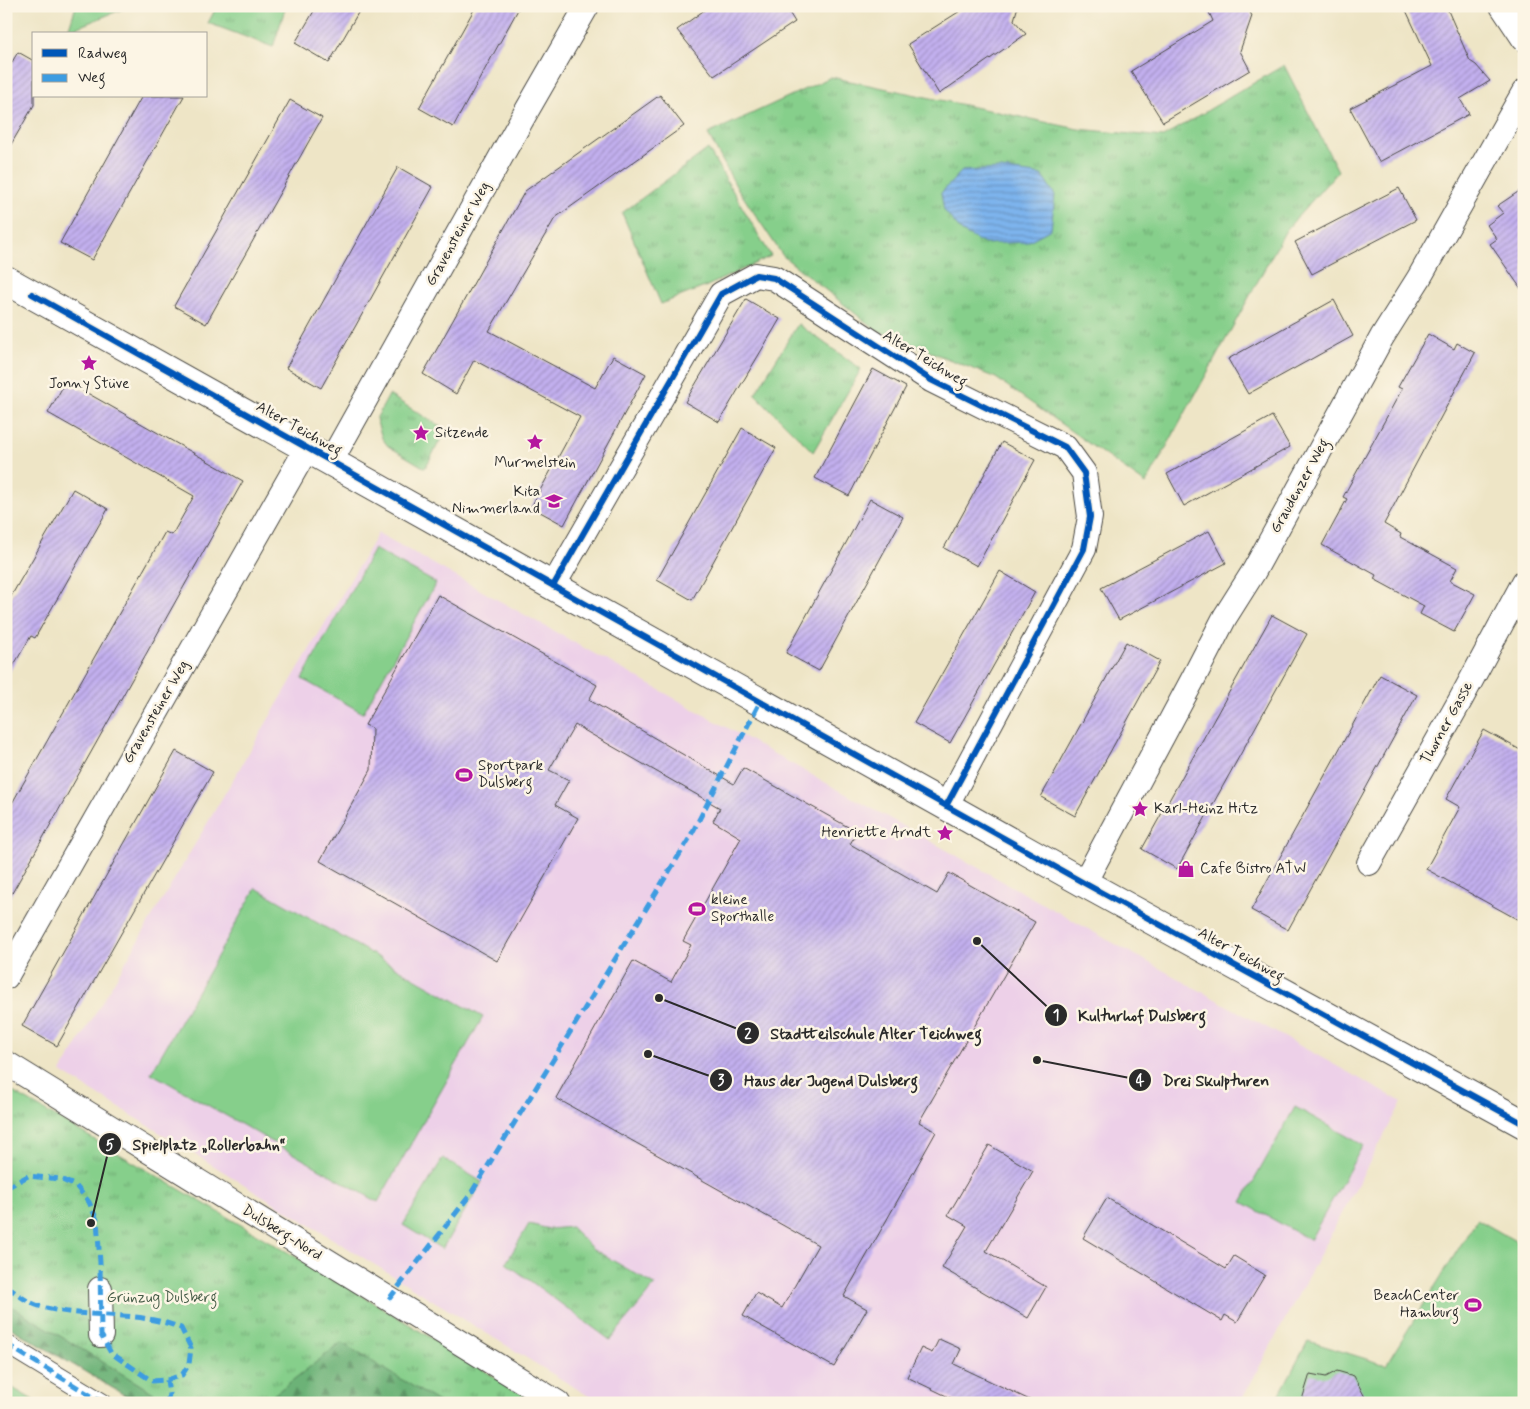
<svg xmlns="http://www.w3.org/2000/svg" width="1530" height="1409" viewBox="0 0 1530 1409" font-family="Mynerve,sans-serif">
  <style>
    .built { fill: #edd0e8 }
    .grass { fill: url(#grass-tufts); stroke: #587d5b }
    .forest { fill: url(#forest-firs); stroke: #4c6e51 }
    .garden { fill: #86cf8b; stroke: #587d5b }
    .water { fill: url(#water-rules); stroke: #54708c }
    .building { fill: url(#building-hatch) }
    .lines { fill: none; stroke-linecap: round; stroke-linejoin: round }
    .pedestrian-casing { stroke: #484742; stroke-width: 20 }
    .minor-casing { stroke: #484742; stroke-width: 26 }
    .tertiary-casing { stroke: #484742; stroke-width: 30 }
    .pedestrian { stroke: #fff; stroke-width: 18 }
    .minor { stroke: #fff; stroke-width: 24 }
    .tertiary { stroke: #fff; stroke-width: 28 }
    .quiet { stroke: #3d9ce1; stroke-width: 5; stroke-dasharray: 10 5; stroke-linecap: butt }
    .cycleway-casing { stroke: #fcf5e5; stroke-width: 9 }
    .cycleway { stroke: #0057b8; stroke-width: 6 }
    .labels { text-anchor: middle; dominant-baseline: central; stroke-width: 5; stroke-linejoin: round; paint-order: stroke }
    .street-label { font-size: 15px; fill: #2b2b2b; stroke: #fcf5e5 }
    .poi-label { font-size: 15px; fill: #2b2b2b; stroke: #fcf5e5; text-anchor: start }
    .park-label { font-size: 15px; fill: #465c48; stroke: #fcf5e5 }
    .leader { fill: none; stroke: #2b2b2b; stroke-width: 2 }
    .callout-dot { fill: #2b2b2b; stroke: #fcf5e5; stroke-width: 2 }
    .mark-label { font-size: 15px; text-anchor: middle; font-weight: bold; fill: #fff }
    .callout-label { font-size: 16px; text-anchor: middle; font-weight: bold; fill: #2b2b2b; stroke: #fcf5e5; stroke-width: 5; stroke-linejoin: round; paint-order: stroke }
  </style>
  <defs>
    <pattern id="grass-tufts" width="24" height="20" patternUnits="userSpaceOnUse" patternTransform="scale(1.25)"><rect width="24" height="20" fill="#86cf8b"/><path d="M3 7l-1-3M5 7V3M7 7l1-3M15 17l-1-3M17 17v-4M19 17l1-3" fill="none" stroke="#6ea872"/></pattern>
    <pattern id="forest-firs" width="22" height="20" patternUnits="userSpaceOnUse" patternTransform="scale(1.25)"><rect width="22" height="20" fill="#6cb277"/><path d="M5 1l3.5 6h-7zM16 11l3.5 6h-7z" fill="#599162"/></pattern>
    <pattern id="water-rules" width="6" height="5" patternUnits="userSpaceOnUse" patternTransform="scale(1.25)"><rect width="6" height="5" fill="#7db4ed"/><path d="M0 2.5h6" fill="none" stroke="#6793c0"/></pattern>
    <pattern id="building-hatch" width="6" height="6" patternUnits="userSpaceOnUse" patternTransform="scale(1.25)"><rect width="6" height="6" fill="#c3b0ef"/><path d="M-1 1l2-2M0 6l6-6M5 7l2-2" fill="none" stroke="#9f8fc2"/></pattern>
  </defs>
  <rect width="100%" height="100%" fill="#fcf5e5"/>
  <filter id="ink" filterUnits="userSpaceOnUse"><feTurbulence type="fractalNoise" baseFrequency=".02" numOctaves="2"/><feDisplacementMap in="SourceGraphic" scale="10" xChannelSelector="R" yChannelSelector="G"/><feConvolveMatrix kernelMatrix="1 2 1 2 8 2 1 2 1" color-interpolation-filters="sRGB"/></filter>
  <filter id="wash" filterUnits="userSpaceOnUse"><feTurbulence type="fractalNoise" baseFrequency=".0096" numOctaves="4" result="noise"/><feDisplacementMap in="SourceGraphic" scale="20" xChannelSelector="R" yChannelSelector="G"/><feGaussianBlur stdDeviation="1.12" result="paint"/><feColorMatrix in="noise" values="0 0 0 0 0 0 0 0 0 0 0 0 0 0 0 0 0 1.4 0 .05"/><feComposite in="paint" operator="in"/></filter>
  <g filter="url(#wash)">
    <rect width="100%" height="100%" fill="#eee5c6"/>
    <path class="built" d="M378 533 1079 924 1402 1102 1240 1403H600L61 1072Z"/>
    <path class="grass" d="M217 6H286L273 47 208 23Z
      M1284 65 1338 171 1286 230 1146 484 996 378 876 330 783 256 736 186 708 134 831 77 1078 129 1163 137Z
      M708 149 771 256 707 286 661 304 622 213Z
      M798 324 861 369 813 452 755 394Z
      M389 395 446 430 425 468 388 446 382 438 376 419Z
      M6 1088 373 1302 537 1403H138L6 1325Z
      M529 1224 549 1229 571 1227 593 1249 655 1285 610 1340 506 1263Z"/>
    <path class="forest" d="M6 1303 170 1403H138L6 1325Z
      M341 1343H342L440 1403H263Z"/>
    <path class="garden" d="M76 6H130L68 31Z
      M374 549 436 583 363 713 302 679Z
      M256 888 483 1017 378 1202 151 1073Z
      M1295 1107 1363 1145 1310 1240 1242 1202Z
      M443 1158 482 1182 442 1249 403 1225Z
      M1477 1219 1524 1246V1403H1275L1308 1341 1386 1365Z
      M6 1384 38 1403H6Z"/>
    <path class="water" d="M1001 169 1042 175 1055 195 1051 229 1027 242 985 244 962 232 944 210 941 193 962 171Z"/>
    <g id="blocks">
      <path class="building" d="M317 6H362L329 63 295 43Z
        M476 6H520L453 127 419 108Z
        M710 6H785L795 22 714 76 677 30Z
        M968 6H1018L1014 20 1026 34 939 94 908 44Z
        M1206 6H1247L1252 16 1240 51 1250 70 1163 122 1131 71 1213 21Z
        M1404 6H1446L1470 61 1476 65 1490 81 1460 99 1469 114 1379 162 1350 108 1432 66Z
        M18 52 34 61V105L6 153V72Z
        M660 95 684 126 555 218 489 331 595 388 613 356 646 374 564 525 531 507 580 417 474 360 456 394 423 374 525 191Z
        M142 96H184L92 260 60 243Z
        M290 100 322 118 206 324 174 306Z
        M398 167 433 187 321 388 286 368Z
        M1399 188 1416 220 1312 274 1295 242Z
        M1524 188V293L1490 244 1497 239 1487 225 1503 213 1497 206Z
        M746 299 780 319 719 422 685 402Z
        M1334 300 1353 336 1248 394 1228 359Z
        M1428 334 1454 349 1457 343 1475 353 1384 524 1401 534 1400 537 1457 568 1450 581 1475 594 1454 632 1420 614 1424 606 1374 579 1376 575 1322 545 1347 499 1343 497 1402 389 1398 387Z
        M873 369 906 387 849 496 815 478Z
        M66 381 243 481 6 904V814L165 532 172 535 194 496 48 413Z
        M1272 416 1290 447 1184 506 1167 474Z
        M742 428 776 448 692 600 657 580Z
        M1002 442 1035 460 977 566 944 548Z
        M73 489 108 509 35 638 31 636 6 678V605Z
        M870 499 903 517 819 671 786 653Z
        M1209 531 1226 563 1119 620 1101 588Z
        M1000 571 1035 592 950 743 914 723Z
        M438 595 597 685 589 700 734 784 743 768 857 832 850 844 937 894 949 873 1035 922 919 1122 936 1132 844 1296 867 1309 834 1367 743 1316 756 1293 782 1308 818 1245 556 1098 633 961 671 982 691 945 683 941 741 838 713 821 720 808 575 725 549 770 569 780 555 805 578 818 497 961 320 861 371 770 372 728 365 725Z
        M1272 615 1307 634 1177 869 1142 849Z
        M1126 642 1160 661 1075 816 1041 797Z
        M1380 675 1417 695 1288 930 1251 910Z
        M1484 730 1524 752V923L1426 869 1460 807 1446 799Z
        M176 751 213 772 57 1046 22 1026Z
        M989 1145 1033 1171 986 1251 1046 1287 1028 1318 942 1268 967 1226 948 1215Z
        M1107 1198 1226 1269 1234 1256 1265 1275 1237 1322 1225 1315 1222 1321 1083 1238Z
        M939 1339 961 1349 954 1364 1036 1403H961L907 1377 921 1348 932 1353Z
        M1337 1371 1354 1376 1368 1403H1301L1310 1374 1326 1377Z"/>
    </g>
  </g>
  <g filter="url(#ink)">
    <use href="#blocks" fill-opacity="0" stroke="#484742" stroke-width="1"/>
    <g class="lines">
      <g class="pedestrian-casing">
        <path id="pedestrian" d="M6 1344 103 1403"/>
      </g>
      <g class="minor-casing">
        <path id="minor" d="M1502 6 1524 39
          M331 461 526 112 587 6
          M553 586 721 294 756 275 774 278 931 380 1065 447 1084 473 1090 517 1084 549 946 806
          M1369 863 1461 699 1524 582
          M1084 883 1192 681 1225 617 1254 571 1382 337 1419 278 1524 92
          M6 977 307 448
          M6 1063 558 1403
          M100 1289 101 1335"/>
      </g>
      <g class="tertiary-casing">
        <path id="tertiary" d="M6 280 1084 883 1524 1124"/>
      </g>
      <use href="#pedestrian" class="pedestrian"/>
      <use href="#minor" class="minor"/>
      <use href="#tertiary" class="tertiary"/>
      <path class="quiet" d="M6 1188 28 1176 60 1179 76 1186 89 1202 97 1220 100 1263 101 1335 111 1353 152 1381 167 1380 182 1375 189 1364 191 1348 181 1328C137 1310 91 1319 46 1308 31 1305 17 1295 6 1285
        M389 1299 470 1195 689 839 760 702
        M6 1344 103 1403
        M167 1403 169 1394 167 1380"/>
      <g class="cycleway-casing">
        <path id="cycleway" d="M32 294 1084 883 1524 1124
          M553 586 721 294 756 275 774 278 931 380 1065 447 1084 473 1090 517 1084 549 946 806"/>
      </g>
      <use href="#cycleway" class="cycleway"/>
    </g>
  </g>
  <defs>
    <g id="sight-bare" transform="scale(1.35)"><path d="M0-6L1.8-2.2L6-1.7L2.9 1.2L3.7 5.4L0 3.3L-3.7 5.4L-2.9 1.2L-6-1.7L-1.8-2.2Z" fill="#b5179e" stroke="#fcf5e5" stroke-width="2.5" paint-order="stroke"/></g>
    <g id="school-bare" transform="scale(1.35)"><path d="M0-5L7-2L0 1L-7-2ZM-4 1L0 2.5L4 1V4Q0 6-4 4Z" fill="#b5179e" stroke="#fcf5e5" stroke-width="2.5" paint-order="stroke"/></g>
    <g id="stadium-bare" transform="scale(1.35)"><path d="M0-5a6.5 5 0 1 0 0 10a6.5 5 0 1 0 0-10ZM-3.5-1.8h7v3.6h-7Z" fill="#b5179e" stroke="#fcf5e5" stroke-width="2.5" paint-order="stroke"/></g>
    <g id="shop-bare" transform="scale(1.35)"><path d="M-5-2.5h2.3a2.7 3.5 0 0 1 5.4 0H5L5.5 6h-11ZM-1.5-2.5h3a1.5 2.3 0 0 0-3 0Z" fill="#b5179e" stroke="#fcf5e5" stroke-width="2.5" paint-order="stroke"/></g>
  </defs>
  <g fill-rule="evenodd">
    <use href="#sight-bare" x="89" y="363"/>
    <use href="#sight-bare" x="421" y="433"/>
    <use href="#sight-bare" x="535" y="442"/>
    <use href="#school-bare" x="554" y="501"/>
    <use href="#stadium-bare" x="464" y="775"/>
    <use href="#sight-bare" x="1140" y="809"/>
    <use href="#sight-bare" x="945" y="833"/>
    <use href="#shop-bare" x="1186" y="869"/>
    <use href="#stadium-bare" x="697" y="909"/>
    <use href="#stadium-bare" x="1473" y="1305"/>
  </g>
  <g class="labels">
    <g class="street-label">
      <text transform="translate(458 234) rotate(-61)">Gravensteiner Weg</text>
      <text transform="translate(925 359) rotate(31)">Alter Teichweg</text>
      <text transform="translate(299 429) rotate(29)">Alter Teichweg</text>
      <text transform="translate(1300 486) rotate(-61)">Graudenzer Weg</text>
      <text transform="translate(156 712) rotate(-60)">Gravensteiner Weg</text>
      <text transform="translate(1447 723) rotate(-61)">Thorner Gasse</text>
      <text transform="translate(1241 955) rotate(29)">Alter Teichweg</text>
      <text transform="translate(282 1233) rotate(32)">Dulsberg-Nord</text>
    </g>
    <g class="poi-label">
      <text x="89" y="384" text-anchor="middle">Jonny Stüve</text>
      <text x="435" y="433">Sitzende</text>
      <text x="535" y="463" text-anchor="middle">Murmelstein</text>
      <text x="540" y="492" text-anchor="end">Kita<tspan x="540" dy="17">Nimmerland</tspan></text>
      <text x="478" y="766">Sportpark<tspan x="478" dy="17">Dulsberg</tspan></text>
      <text x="1154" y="809">Karl-Heinz Hitz</text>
      <text x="931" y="833" text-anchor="end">Henriette Arndt</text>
      <text x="1200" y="869">Cafe Bistro ATW</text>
      <text x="711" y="900">kleine<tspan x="711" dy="17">Sporthalle</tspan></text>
      <text x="1459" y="1296" text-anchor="end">BeachCenter<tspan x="1459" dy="17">Hamburg</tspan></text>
    </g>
    <g class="park-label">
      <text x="162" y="1298">Grünzug Dulsberg</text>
    </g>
  </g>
  <path class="leader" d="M977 941L1056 1015M659 998L748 1033M648 1054L721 1080M1037 1060L1140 1080M91 1223L110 1144"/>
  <g class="callout-dot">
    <circle cx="977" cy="941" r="5"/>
    <circle cx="659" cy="998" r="5"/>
    <circle cx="648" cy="1054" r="5"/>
    <circle cx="1037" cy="1060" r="5"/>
    <circle cx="91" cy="1223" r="5"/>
    <circle cx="1056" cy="1015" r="12"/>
    <circle cx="748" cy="1033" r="12"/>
    <circle cx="721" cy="1080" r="12"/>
    <circle cx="1140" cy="1080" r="12"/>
    <circle cx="110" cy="1144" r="12"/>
  </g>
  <g class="mark-label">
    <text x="1056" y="1020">1</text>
    <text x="748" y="1039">2</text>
    <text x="721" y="1085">3</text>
    <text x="1140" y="1085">4</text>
    <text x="110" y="1150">5</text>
  </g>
  <g class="callout-label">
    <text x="1142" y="1021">Kulturhof Dulsberg</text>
    <text x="876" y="1039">Stadtteilschule Alter Teichweg</text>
    <text x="831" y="1086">Haus der Jugend Dulsberg</text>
    <text x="1216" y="1086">Drei Skulpturen</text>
    <text x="209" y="1150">Spielplatz „Rollerbahn“</text>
  </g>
  <rect width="1530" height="1409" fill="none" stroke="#fcf5e5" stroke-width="25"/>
  <rect x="32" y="32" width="175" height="65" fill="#fcf5e5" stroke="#a8a49b"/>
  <rect x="42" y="49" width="25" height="8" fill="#0057b8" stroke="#a8a49b"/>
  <text x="78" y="58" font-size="15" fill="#2b2b2b">Radweg</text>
  <rect x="42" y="74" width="25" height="8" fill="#3d9ce1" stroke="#a8a49b"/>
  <text x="78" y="82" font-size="15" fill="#2b2b2b">Weg</text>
</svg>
